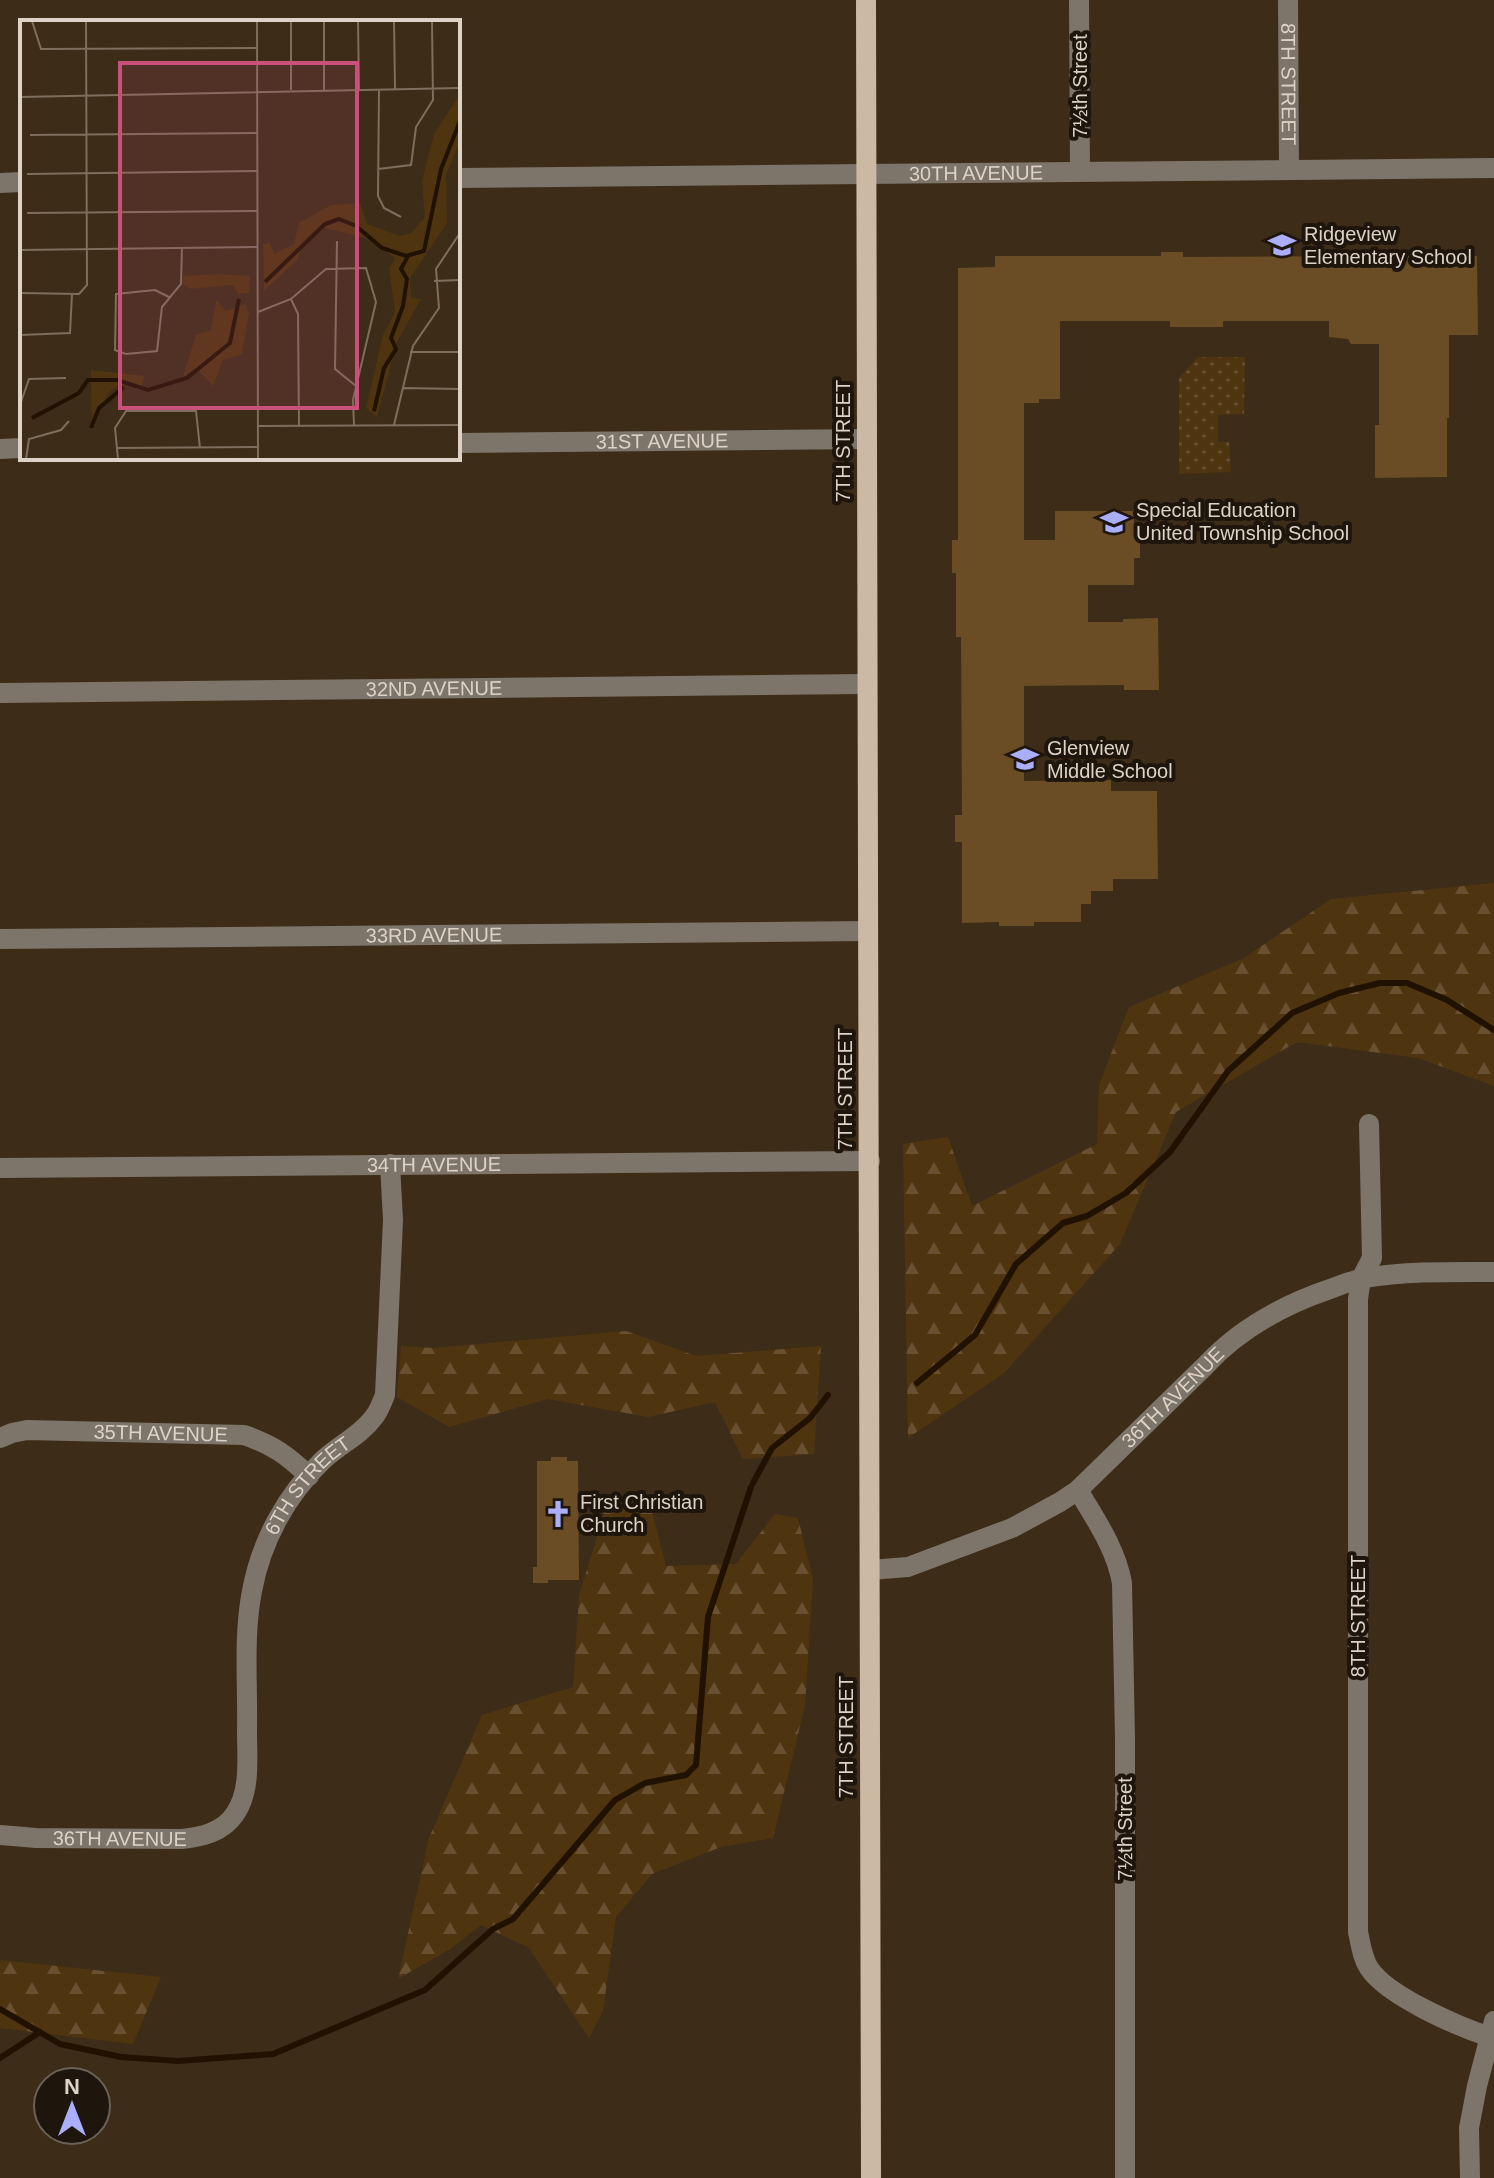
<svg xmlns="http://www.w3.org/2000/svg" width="1494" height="2178" viewBox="0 0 1494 2178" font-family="Helvetica,sans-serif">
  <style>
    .grass { fill: url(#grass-dots) }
    .forest { fill: url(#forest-firs) }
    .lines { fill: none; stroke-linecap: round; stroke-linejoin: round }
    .stream { stroke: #201100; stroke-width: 6 }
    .building { fill: #6a4c25 }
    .minor { stroke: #7d746a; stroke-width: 20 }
    .major { stroke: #cbb9a3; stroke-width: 20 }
    .labels { text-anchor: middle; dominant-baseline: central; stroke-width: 8; stroke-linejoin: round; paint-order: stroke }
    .street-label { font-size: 20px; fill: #ddd2c5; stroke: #1e160d }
    .poi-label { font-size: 20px; fill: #ddd2c5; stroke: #1e160d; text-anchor: start }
    .inset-river { fill: none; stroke: #201100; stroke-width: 4 }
    .inset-road { fill: none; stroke: #7d6e5d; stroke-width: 2 }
    .view { fill: #ca507b; fill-opacity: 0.15; stroke: #ca507b; stroke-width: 4 }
    .inset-edge { fill: none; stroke: #ddd2c5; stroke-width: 4 }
  </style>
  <defs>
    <pattern id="grass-dots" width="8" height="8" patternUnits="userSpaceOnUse" patternTransform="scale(2)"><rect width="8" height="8" fill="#4f3410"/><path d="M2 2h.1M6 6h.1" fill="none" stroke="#685031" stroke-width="1.8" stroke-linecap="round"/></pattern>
    <pattern id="forest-firs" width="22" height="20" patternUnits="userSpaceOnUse" patternTransform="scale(2)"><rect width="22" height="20" fill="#4f3410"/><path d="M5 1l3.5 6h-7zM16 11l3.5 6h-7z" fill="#685031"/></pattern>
  </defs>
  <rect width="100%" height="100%" fill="#3d2c17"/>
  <path class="grass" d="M1198 357H1245L1244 414 1218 415V442H1229L1231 472 1179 474V378Z"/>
  <path class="forest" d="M1494 883V1086L1418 1058 1297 1042 1176 1112 1120 1244 1004 1373 908 1438 903 1144 948 1137 972 1206 1097 1144 1099 1085 1129 1007 1244 958 1331 899Z
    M626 1331 696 1356 821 1346 814 1454 743 1459 715 1402 648 1417 548 1399 449 1427 397 1397 401 1346 433 1348Z
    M609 1497 651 1507 666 1566 736 1564 775 1514 798 1518 813 1580 805 1705 773 1838 721 1847 652 1874 616 1917 603 2011 589 2038 529 1948 481 1925 450 1949 398 1979 429 1838 482 1715 573 1687 579 1596Z
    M0 1960 161 1977 133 2044 0 2028Z"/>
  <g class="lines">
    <path class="stream" d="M917 1383 975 1335 1016 1264 1063 1223 1087 1216 1126 1193 1170 1152 1228 1071 1292 1013 1339 993 1380 983H1407L1447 1000 1494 1030
      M753 1483 772 1448 810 1418 828 1395
      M0 2009 60 2044 121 2057 178 2061 273 2054 425 1990 493 1929 513 1919 615 1800 645 1783 686 1775 696 1765 708 1617 751 1487
      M0 2058 40 2032"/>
  </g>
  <path class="building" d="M1161 252H1183V257L1406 256V253H1433V256H1477L1478 335H1449V418H1447V477L1375 478V425H1379V344H1351L1348 339 1329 337V321H1223V327H1170V321H1060V399H1039V403H1024V540H1055V511H1134V529H1140V558H1134V585H1088V622H1123V619L1158 618 1159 690H1124V685L1024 686V781L1111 780V791H1157L1158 879H1113V891H1091V904H1081V922H1034V926H999V922L962 923V842H955V815H962L961 637H956V573H952V540H958V268L995 267V256H1161Z
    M551 1457H567V1461H578L579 1580H548V1583H533V1567H537V1461H551Z"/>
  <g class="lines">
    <g class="minor">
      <path d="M1079 0 1080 171"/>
      <path id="s1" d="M1288 0 1289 169"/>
      <path id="s2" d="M458 178 1494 168"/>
      <path d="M0 183 22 182"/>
      <path id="s3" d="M458 443 867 439"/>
      <path d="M0 449 22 448"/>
      <path id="s4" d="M0 693 867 684"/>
      <path id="s5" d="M0 939 868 931"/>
      <path d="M1369 1124 1372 1258 1361 1279 1358 1299V1932C1361 1945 1362 1957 1369 1968 1387 1996 1459 2027 1490 2037"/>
      <path id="s6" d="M0 1168 870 1161"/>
      <path id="s7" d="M0 1438 12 1433 27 1430 244 1435C273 1445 287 1455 309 1476"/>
      <path d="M1078 1490C1096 1520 1116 1549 1122 1583L1125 1739V2178"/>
      <path id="s8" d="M870 1570 908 1567 1012 1528 1060 1502 1078 1490 1205 1366C1239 1329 1283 1305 1330 1289 1341 1285 1353 1280 1365 1278 1407 1271 1452 1272 1494 1272"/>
      <path id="s9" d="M0 1835 36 1838 182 1839C202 1837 223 1832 235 1814 251 1791 247 1758 247 1731 248 1685 243 1637 252 1591 261 1542 286 1495 323 1460 339 1445 361 1435 374 1417 379 1411 382 1402 385 1395L393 1220 390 1164"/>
      <path d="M1470 2178 1469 2128 1477 2086 1494 2021"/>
    </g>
    <path class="major" d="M866 0 871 2178"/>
  </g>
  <defs>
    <g id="school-bare" transform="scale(2.16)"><path d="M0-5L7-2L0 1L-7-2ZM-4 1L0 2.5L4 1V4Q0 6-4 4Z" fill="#abaffb" stroke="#1e160d" stroke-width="2.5" paint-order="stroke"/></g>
    <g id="church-bare" transform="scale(2.16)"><path d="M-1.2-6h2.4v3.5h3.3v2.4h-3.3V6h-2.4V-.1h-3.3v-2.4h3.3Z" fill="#abaffb" stroke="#1e160d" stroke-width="2.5" paint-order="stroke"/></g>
  </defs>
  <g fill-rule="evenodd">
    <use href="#school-bare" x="1282" y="245"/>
    <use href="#school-bare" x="1114" y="522"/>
    <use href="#school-bare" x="1025" y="759"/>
    <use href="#church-bare" x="558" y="1514"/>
  </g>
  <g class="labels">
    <g class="street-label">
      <text stroke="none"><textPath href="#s1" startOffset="84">8TH STREET</textPath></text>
      <text transform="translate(1080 86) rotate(-90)">7½th Street</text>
      <text stroke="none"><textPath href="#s2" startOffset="518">30TH AVENUE</textPath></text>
      <text stroke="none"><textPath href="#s3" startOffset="204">31ST AVENUE</textPath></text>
      <text transform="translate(843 441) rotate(-90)">7TH STREET</text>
      <text stroke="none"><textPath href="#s4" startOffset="434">32ND AVENUE</textPath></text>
      <text stroke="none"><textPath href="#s5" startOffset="434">33RD AVENUE</textPath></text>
      <text transform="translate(845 1089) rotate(-90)">7TH STREET</text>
      <text stroke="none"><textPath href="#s6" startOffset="434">34TH AVENUE</textPath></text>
      <text stroke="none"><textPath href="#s8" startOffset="358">36TH AVENUE</textPath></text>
      <text stroke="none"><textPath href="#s7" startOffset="162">35TH AVENUE</textPath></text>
      <text stroke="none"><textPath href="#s9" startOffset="590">6TH STREET</textPath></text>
      <text transform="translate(1358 1616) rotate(-90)">8TH STREET</text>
      <text transform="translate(846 1737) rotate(-90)">7TH STREET</text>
      <text transform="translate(1125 1829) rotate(-90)">7½th Street</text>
      <text stroke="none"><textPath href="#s9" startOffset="120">36TH AVENUE</textPath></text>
    </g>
    <g class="poi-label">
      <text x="1304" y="234">Ridgeview<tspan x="1304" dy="23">Elementary School</tspan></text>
      <text x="1136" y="510">Special Education<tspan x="1136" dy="23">United Township School</tspan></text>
      <text x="1047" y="748">Glenview<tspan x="1047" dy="23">Middle School</tspan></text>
      <text x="580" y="1502">First Christian<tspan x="580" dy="23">Church</tspan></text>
    </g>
  </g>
  <g transform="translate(20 20)">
    <rect width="440" height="440" fill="#3d2c17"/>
    <path d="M440 74V122L426 155 427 203 390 258 391 278 401 279 377 322 357 397 346 388 363 315 375 292 369 249 375 238 345 218 305 208 286 219 277 240 244 271 243 224 250 223 254 234 274 224 279 203 311 185 340 183 347 204 380 216 391 213 405 197 402 161 414 114ZM199 254 230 256 229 273 218 274 213 265 171 269 163 264V256ZM196 280 206 291 226 284 229 293 222 334 203 340 193 366 176 348 163 357 176 315 191 310ZM71 350 125 356 121 367 99 364 87 375 72 411Z" fill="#4f3410"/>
    <path class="inset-river" d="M245 262 305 204 319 199 336 206 362 228 386 236 404 231 421 149 440 101M354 391 364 348 376 329 371 318 383 286 387 259 381 249 388 236M12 398 59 373 68 360H97L128 370 167 358 210 323 219 279M71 408 79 388 104 367"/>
    <path class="inset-road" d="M12 1 21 29 237 28M237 1 238 439M271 1V70M304 1V70M338 1 339 70M374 1 375 69M359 69 358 176 364 188 381 197M0 77 440 68M10 115 237 113M358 149 391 145 396 107 413 80 412 1M7 154 237 151M7 193 237 191M317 221 315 349 336 366M0 230 238 227M414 261 440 260M0 273 59 274 67 265 66 1M149 277 135 270 96 274 95 330 106 334 137 331 142 287 161 264 162 227M271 279 278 294 279 406M238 292 271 279 306 249 346 248 356 282 333 380 334 405M0 315 50 313 52 274M390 332H440M382 368 440 369M0 385 9 359 46 358M374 405 393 326 419 288 416 249 440 213M238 406 440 405M96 428 238 427M6 439 9 419 41 410 49 401M98 439 95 408 106 391H176L180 428"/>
    <path class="view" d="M100 43H337V388H100Z"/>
    <rect width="440" height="440" class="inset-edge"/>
  </g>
  <g transform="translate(72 2106)"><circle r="38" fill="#1e160d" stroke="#6a6157" stroke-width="2"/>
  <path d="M0-6L14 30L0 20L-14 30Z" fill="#abaffb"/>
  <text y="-12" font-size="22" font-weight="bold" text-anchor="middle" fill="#ddd2c5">N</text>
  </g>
</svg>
